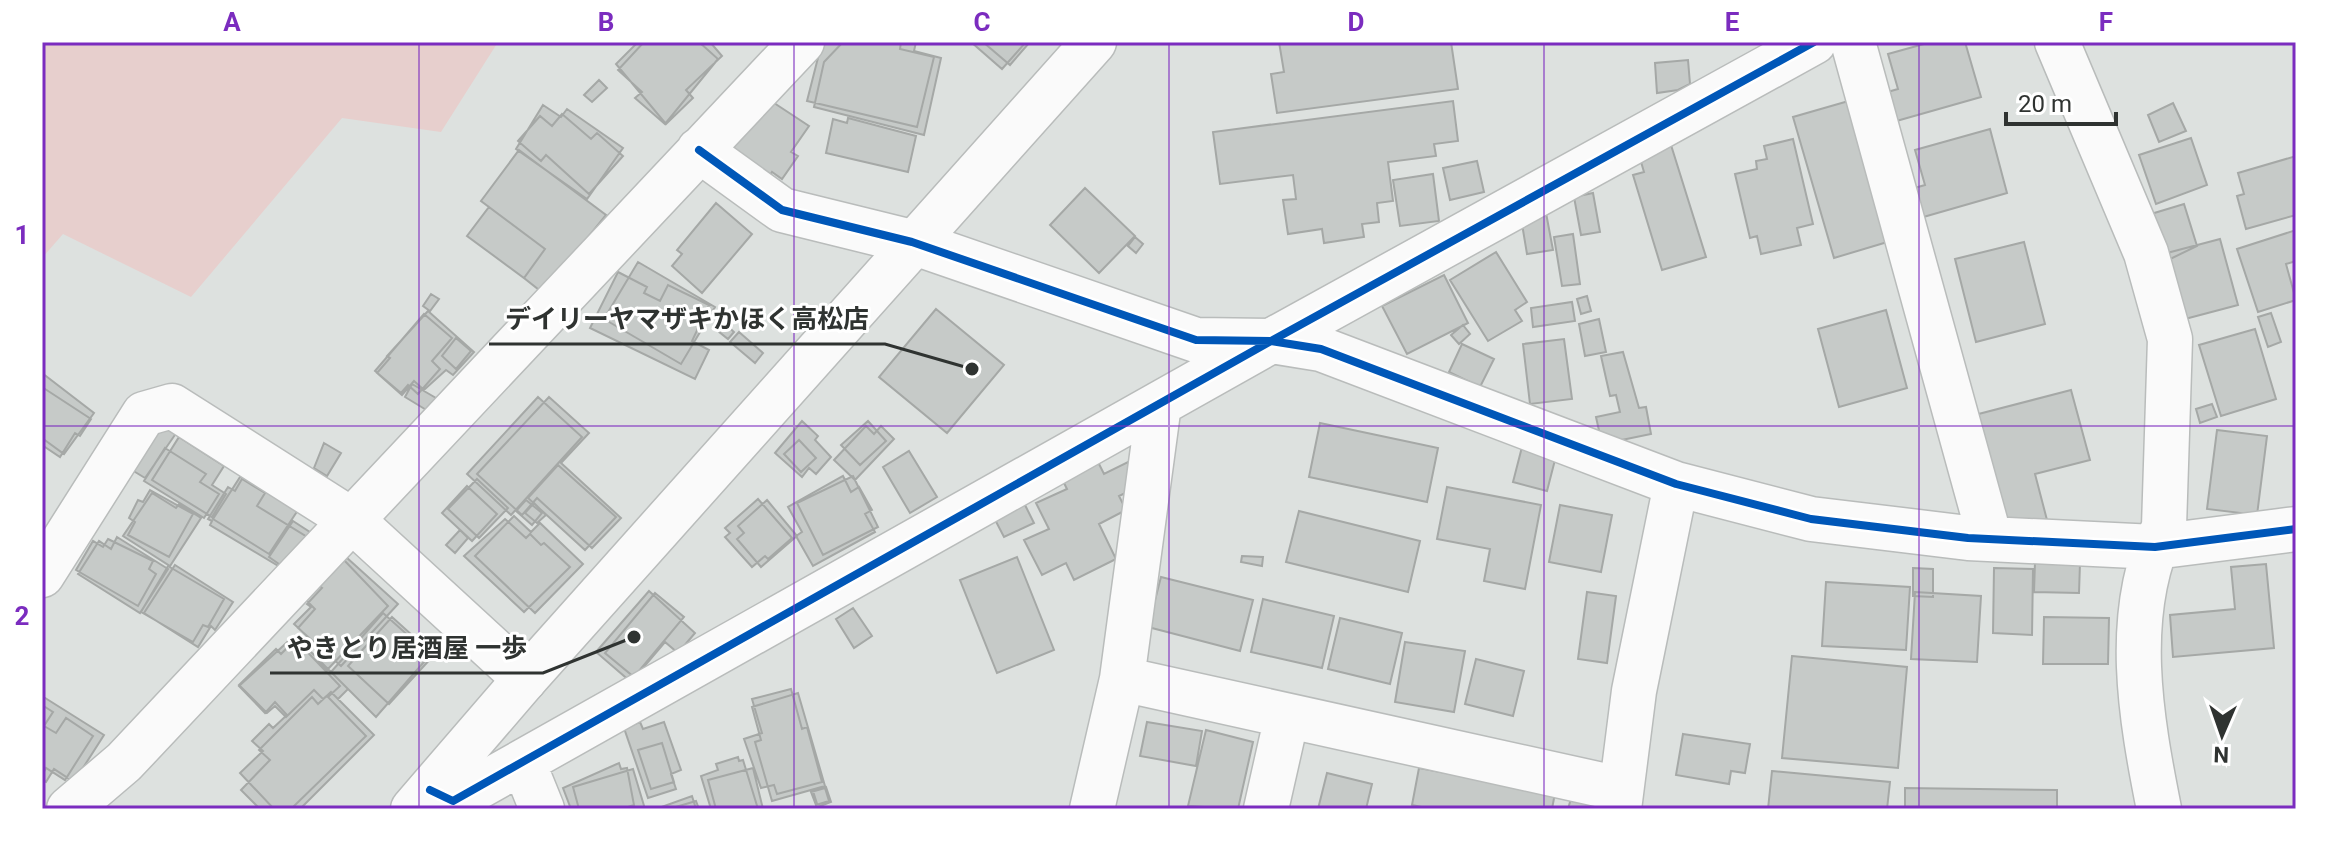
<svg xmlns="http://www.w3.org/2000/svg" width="2338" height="851" viewBox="0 0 2338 851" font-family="Roboto,'Noto Sans JP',sans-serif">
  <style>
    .green { fill: #e7cfcd }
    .building { fill: #c6cac8; stroke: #a5a8a6; stroke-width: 2 }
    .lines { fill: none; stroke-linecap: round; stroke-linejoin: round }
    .minor-casing { stroke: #b9bcbb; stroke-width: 47 }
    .highway-casing { stroke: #b9bcbb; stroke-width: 47 }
    .minor { stroke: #fafafa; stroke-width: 44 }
    .highway { stroke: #fafafa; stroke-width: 44 }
    .cycleway-casing { stroke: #fff; stroke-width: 13 }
    .cycleway { stroke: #0057b8; stroke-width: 8 }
    .grid { fill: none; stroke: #7b2cbf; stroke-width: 2; stroke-opacity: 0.55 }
    .leader { fill: none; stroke: #2f3331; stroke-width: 3 }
    .callout-dot { fill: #2f3331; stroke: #fff; stroke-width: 3 }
    .callout-label { font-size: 26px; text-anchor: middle; font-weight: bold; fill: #2f3331; stroke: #fff; stroke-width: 6; stroke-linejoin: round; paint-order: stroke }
    .neatline { fill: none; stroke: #7b2cbf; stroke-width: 3 }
    .grid-label { font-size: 26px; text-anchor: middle; font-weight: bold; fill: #7b2cbf }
  </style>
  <rect width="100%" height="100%" fill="#dde1df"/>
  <path class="green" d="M42 42H498L441 132 342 118 191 297 63 234 42 258Z"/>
  <path class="building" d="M638 42H710L722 56 686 90 693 98 666 124 616 64Z
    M644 42H699L718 59 665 124 635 98 642 92 618 70Z
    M822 42H901L900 49 934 57 917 127 807 101Z
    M843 42H916L914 51 941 58 924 135 814 107 824 62Z
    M971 42H1026L1002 69Z
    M983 42H1030L1010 65Z
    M1279 42H1451L1458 89 1277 113 1271 74 1284 72Z
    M1931 42H1965L1981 97 1893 122 1884 93 1898 89 1888 54Z
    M1688 60 1690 84 1678 90 1657 93 1655 63Z
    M599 80 607 88 592 102 584 95Z
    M768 99 809 126 791 152 798 156 782 179 772 172 762 188 719 160Z
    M1852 100 1894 240 1834 258 1793 117Z
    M1453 101 1458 141 1434 144 1436 156 1388 162 1393 201 1377 203 1379 222 1362 224 1364 237 1324 243 1322 229 1288 234 1283 200 1296 199 1293 175 1220 184 1213 132Z
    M2173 103 2186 131 2159 142 2148 115Z
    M543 105 561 117 567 109 623 148 587 199 516 149Z
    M562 114 591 139 597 133 623 156 589 194 546 155 541 161 518 141 540 116 552 126Z
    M848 118 916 136 908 172 826 153 833 119 847 123Z
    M1990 129 2007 193 1920 218 1911 189 1925 185 1915 150Z
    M2191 138 2207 185 2156 204 2139 155Z
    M1793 139 1813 224 1797 228 1801 245 1761 254 1757 236 1750 238 1735 174 1757 169 1756 161 1767 159 1764 146Z
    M1671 145 1706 257 1662 270 1633 175 1644 172 1639 155Z
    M519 150 606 215 543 293 524 278 545 249 481 201Z
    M2296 156V215L2246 229 2237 196 2244 194 2238 173Z
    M1477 161 1484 192 1450 200 1443 168Z
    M1433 174 1439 221 1400 226 1393 180Z
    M1085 188 1135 236 1099 273 1050 225Z
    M1593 193 1600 232 1581 235 1574 197Z
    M716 203 752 234 702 293 672 266 682 254 677 250Z
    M2184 204 2197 246 2166 261 2151 214Z
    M489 207 545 249 524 278 467 236Z
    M1546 213 1553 250 1527 254 1521 218Z
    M2296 230V261L2286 264 2296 300 2258 312 2237 249Z
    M1573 234 1580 284 1562 286 1554 237Z
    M1135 237 1143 244 1136 253 1128 246Z
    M2220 239 2238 305 2185 319 2167 253Z
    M2024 242 2045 324 1976 342 1955 259Z
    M1496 252 1527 302 1515 310 1522 321 1488 341 1450 280Z
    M638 262 715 307 681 364 604 319Z
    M618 272 647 287 644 293 660 301 668 285 709 305 692 341 709 350 695 379 590 328Z
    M1444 275 1468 323 1407 354 1382 306Z
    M431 294 439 299 430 311 423 306Z
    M1587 296 1591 311 1581 314 1577 299Z
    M1572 302 1575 321 1533 327 1531 308Z
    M936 309 1004 365 947 433 879 377Z
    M1886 310 1907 388 1839 407 1818 329Z
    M428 311 474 352 453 375 446 370 424 390 414 381 402 395 377 373 390 358 387 356Z
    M2271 313 2281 342 2268 347 2258 317Z
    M424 314 452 338 432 361 440 369 418 394 408 385 401 393 375 371Z
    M720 319 734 332 728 339 713 327Z
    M1599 319 1606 352 1585 356 1579 324Z
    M1463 325 1470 334 1459 344 1451 335Z
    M2255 329 2276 399 2221 416 2199 345Z
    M739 332 763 353 755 363 730 342Z
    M456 338 471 351 456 369 442 356Z
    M1564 339 1572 399 1530 404 1523 344Z
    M1462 344 1494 359 1480 387 1449 372Z
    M1623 352 1639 408 1646 407 1651 434 1602 444 1596 417 1620 412 1616 395 1610 396 1601 356Z
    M42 373 94 413 64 454 42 438Z
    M412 384 436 398 428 411 405 397Z
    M42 387 91 419 80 436 75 433 60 457 42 445Z
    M2071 390 2090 460 2035 474 2047 520 1994 534 1963 418Z
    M538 397 582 437 511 515 467 474Z
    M549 397 589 433 561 463 621 518 592 548 537 498 522 515 477 474Z
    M2212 404 2217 417 2200 423 2196 409Z
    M802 421 818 436 815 440 831 457 816 474 809 468 802 477 775 453Z
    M868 421 886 441 860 465 841 445Z
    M1320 423 1438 448 1427 502 1309 477Z
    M165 426 177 432 145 478 127 467 151 430Z
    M866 426 874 434 881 426 894 439 855 480 834 460Z
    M2217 430 2267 436 2257 515 2207 509Z
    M179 437 224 466 212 485 226 494 212 517 152 480Z
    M799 440 816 458 801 472 784 454Z
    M324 443 341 453 327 476 314 468Z
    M1522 447 1556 456 1547 491 1513 482Z
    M165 448 206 474 200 482 219 494 204 518 144 481Z
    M909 451 937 497 910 513 883 467Z
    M1098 462 1104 474 1128 462 1140 486 1119 496 1126 510 1099 524 1116 559 1074 580 1066 563 1042 575 1024 540 1049 529 1036 503 1067 489 1062 479Z
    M558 465 616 517 585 550 528 498Z
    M242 474 298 510 269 554 213 519Z
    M843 476 851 492 859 487 872 510 865 514 875 532 813 566 796 536 802 532 788 507Z
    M853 476 878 527 823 555 797 503Z
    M242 479 265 493 257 506 312 540 285 570 210 525 212 521 208 519 228 487 235 491Z
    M477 479 508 508 479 538 448 509Z
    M467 486 497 514 472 541 442 513Z
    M1447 487 1541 505 1525 589 1484 581 1490 549 1437 539Z
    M150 490 193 514 169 557 128 535 135 522 129 518 138 500 143 502Z
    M152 493 176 508 179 504 201 518 170 566 123 536Z
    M1019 493 1034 523 1004 537 989 508Z
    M758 499 792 538 768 559 765 556 752 567 725 537 730 533 725 528Z
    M526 500 542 513 532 525 516 511Z
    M767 500 797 536 761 567 737 539 744 533 738 526Z
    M534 503 546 515 537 523 525 513Z
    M1560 505 1612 515 1601 572 1549 562Z
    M1299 511 1420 541 1408 592 1286 562Z
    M514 516 531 532 540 523 583 564 535 613 475 556Z
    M505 519 526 538 530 534 541 545 544 543 570 567 524 612 464 556Z
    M293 521 319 538 289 571 269 557Z
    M460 530 468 538 455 553 446 545Z
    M117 537 168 569 140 613 78 574 99 541 111 549Z
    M108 539 153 561 149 569 156 574 138 606 76 570 93 541 103 547Z
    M1242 556 1263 557 1262 566 1241 562Z
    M346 557 398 604 341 666 298 628 315 609 306 600Z
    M1017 557 1054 650 997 673 960 580Z
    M343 559 388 606 327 670 318 662 326 654 294 624 311 607 307 604 322 588 318 585Z
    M2035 562 2080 563 2079 593 2034 592Z
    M2266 564 2274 648 2173 657 2170 615 2235 609 2231 567Z
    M175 565 233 602 215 630 211 626 198 647 144 613Z
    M168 566 224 599 208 627 203 625 193 642 141 612Z
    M1913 568 1933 569V597L1913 596Z
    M1994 568 2033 569 2032 635 1993 633Z
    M1161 577 1253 600 1240 651 1148 627Z
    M1826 582 1910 587 1906 650 1822 646Z
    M649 591 695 633 678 653 665 642 631 682 596 652Z
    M1587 592 1616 596 1607 663 1578 659Z
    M1915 592 1981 596 1977 662 1911 659Z
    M655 593 684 617 634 677 605 653Z
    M1263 599 1334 616 1322 668 1251 652Z
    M853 608 872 636 854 648 836 619Z
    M383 613 430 655 376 717 331 672Z
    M392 617 434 655 389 704 348 666Z
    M2044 617 2109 618 2108 664H2043Z
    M1340 618 1402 633 1390 684 1328 669Z
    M293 637 340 686 328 697 366 736 291 809H274L240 773 263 751 252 741 269 724 273 728 287 715 275 702 265 713 239 686Z
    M297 638 348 689 338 699 331 692 323 699 314 690 286 717 275 706 267 713 239 685 276 649 281 654Z
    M1405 642 1465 651 1454 712 1395 702Z
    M1792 656 1907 667 1898 768 1782 758Z
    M1476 659 1524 671 1513 716 1465 704Z
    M791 689 802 729 807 727 822 782 777 794 774 785 761 788 744 739 762 733 752 699Z
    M331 692 374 735 300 809H260L241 790 270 760 259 750 312 697 318 704Z
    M798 693 825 786 772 801 755 742 761 740 752 707Z
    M42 696 104 735 74 782 54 769 46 782 42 780Z
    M42 705 53 712 44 726 56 733 66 718 93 736 65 780 46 768 42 775Z
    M640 722 643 729 664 722 681 770 671 774 676 789 648 798 624 728Z
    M1147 722 1202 731 1196 766 1140 756Z
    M1206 730 1253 742 1238 809 1188 806Z
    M1683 734 1750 744 1745 773 1731 771 1729 784 1676 775Z
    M662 743 674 782 651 789 638 750Z
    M738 757 739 761 743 760 758 809H711L701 776 718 770 716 764Z
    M619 763 621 769 627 768 634 805 622 809H571L563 788Z
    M753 768 763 809H716L708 780Z
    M1419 768 1555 793 1552 809H1431L1412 805Z
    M633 769 645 809H579L573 787Z
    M1772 771 1890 782 1887 809H1768Z
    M1327 773 1372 784 1366 809H1318Z
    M826 787 831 802 818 807 813 791Z
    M825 788 829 801 816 805 811 792Z
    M1905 788 2057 790V809H1905Z
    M1572 795 1604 803 1602 809H1568Z
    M692 796 696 809H656Z
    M696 801 699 809H669Z"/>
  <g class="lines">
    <g class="minor-casing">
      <path id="minor" d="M1853 42 1990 539
        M2057 42 2146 253 2170 339 2164 527C2122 614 2141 719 2159 809
        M699 150 782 210 912 242 1196 340 1271 341 1321 349 1676 484 1811 519 1968 538 2155 547 2296 529
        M42 575 144 414 172 406 353 521 525 679
        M1122 679 1620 789
        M523 762 542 809
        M430 790 453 801 1271 341 1814 42
        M69 809 124 762 802 42
        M1092 809 1122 679 1159 404
        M1266 809 1287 716
        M1619 809 1634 691 1676 484"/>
    </g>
    <g class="highway-casing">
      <path id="highway" d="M413 809 525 679 1094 42"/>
    </g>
    <use href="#minor" class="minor"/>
    <use href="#highway" class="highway"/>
    <g class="cycleway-casing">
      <path id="cycleway" d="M699 150 782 210 912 242 1196 340 1271 341 1321 349 1676 484 1811 519 1968 538 2155 547 2296 529
        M430 790 453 801 1271 341 1814 42"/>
    </g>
    <use href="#cycleway" class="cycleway"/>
  </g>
  <path class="grid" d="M419 42V809M794 42V809M1169 42V809M1544 42V809M1919 42V809M42 426H2296"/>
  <path class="leader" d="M972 369L885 344H489M634 637L543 673H270"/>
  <g class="callout-dot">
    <circle cx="972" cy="369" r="8"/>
    <circle cx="634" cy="637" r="8"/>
  </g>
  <g class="callout-label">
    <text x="687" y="328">デイリーヤマザキかほく高松店</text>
    <text x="407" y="657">やきとり居酒屋 一歩</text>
  </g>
  <rect width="2338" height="851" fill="none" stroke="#ffffff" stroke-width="88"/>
  <g transform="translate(2222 735) rotate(182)" stroke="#ffffff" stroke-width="6" paint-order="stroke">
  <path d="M0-6L14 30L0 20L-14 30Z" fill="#2f3331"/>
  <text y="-12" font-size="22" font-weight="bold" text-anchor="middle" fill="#2f3331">N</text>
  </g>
  <path d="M2006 112v12h110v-12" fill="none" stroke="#2f3331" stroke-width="4"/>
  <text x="2018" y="112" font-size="24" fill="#2f3331" stroke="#ffffff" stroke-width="6" paint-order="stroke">20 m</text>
  <rect x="44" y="44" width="2250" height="763" class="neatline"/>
  <g class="grid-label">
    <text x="232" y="31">A</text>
    <text x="606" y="31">B</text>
    <text x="982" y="31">C</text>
    <text x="1356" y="31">D</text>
    <text x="1732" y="31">E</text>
    <text x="2106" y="31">F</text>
    <text x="22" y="244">1</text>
    <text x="22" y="625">2</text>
  </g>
</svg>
